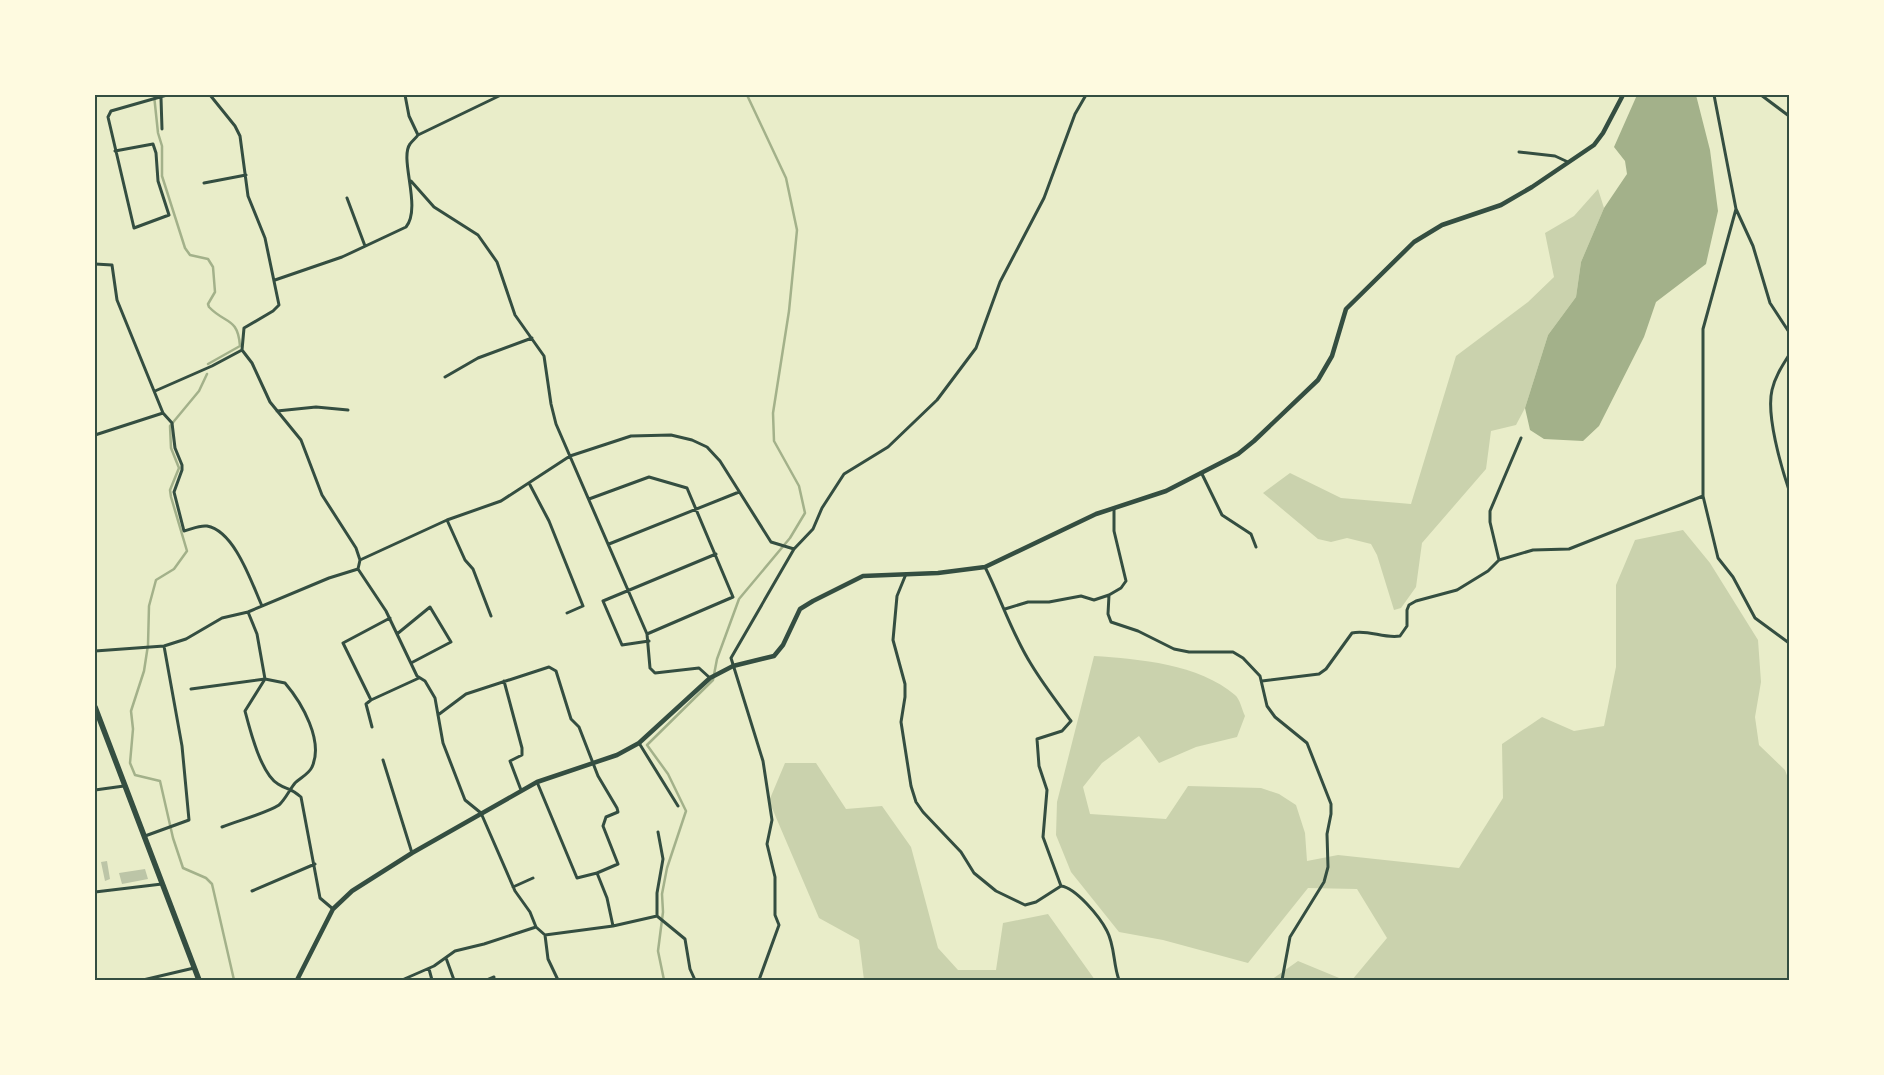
<svg xmlns="http://www.w3.org/2000/svg" width="1884" height="1075" viewBox="0 0 1884 1075" font-family="'Varela Round',sans-serif">
  <style>
    .green { fill: #cad2ad }
    .water { fill: #a3b18a }
    .lines { fill: none; stroke-linecap: round; stroke-linejoin: round }
    .stream { stroke: #a3b18a; stroke-width: 2.5 }
    .building { fill: #bcc5a7 }
    .minor { stroke: #344e41; stroke-width: 3 }
    .tertiary { stroke: #344e41; stroke-width: 4.5 }
    .trunk { stroke: #344e41; stroke-width: 5.5 }
    .neatline { fill: none; stroke: #344e41; stroke-width: 2 }
  </style>
  <rect width="100%" height="100%" fill="#e9edc9"/>
  <path class="green" d="M1598 189 1604 208 1581 262 1576 297 1548 335 1525 408 1516 425 1491 431 1486 469 1422 543 1416 587 1401 608 1394 610 1377 555 1371 544 1347 538 1331 542 1318 539 1263 493 1290 473 1341 498 1411 504 1456 356 1528 302 1554 277 1545 233 1574 216Z
    M1683 530 1710 563 1758 640 1761 682 1755 717 1759 745 1785 770 1789 781V980H1352L1387 938 1357 889 1308 888 1248 963 1163 940 1119 932 1071 872 1056 835 1057 802 1094 656C1139 659 1199 664 1235 695 1240 699 1242 710 1245 716L1237 737 1196 747 1159 763 1139 736 1102 763 1083 787 1090 814 1166 819 1188 786 1261 788 1279 794 1296 805 1305 833 1307 861 1338 855 1459 868 1503 798 1502 744 1542 717 1574 731 1604 726 1616 667V585L1635 540Z
    M785 763H816L846 809 882 806 911 847 938 948 958 970H996L1003 923 1048 914 1095 980H864L859 940 819 918 769 801Z
    M1298 961 1344 980H1271Z"/>
  <path class="water" d="M1637 95H1696L1710 150 1718 211 1706 264 1656 302 1644 337 1599 426 1583 441 1544 439 1530 430 1525 408 1548 335 1576 297 1581 262 1604 208 1627 174 1625 161 1614 147Z"/>
  <g class="lines">
    <path class="stream" d="M154 95 158 133 162 146V176L185 248 190 255 208 259 213 267 215 292 208 304 209 307C225 324 238 317 240 346L208 364
      M207 374 199 391 170 426 171 448 179 468 170 490 171 497 187 551 174 569 156 580 149 606 148 645 144 671 131 711 133 729 130 763 135 775 160 781 173 838 183 868 206 878 212 884 234 980
      M664 980 658 951 663 912 662 894 667 868 686 811 668 774 647 745 713 680 717 659 739 599 790 538 805 513 799 486 774 441 773 413 789 311 797 230 786 178 747 95"/>
  </g>
  <path class="building" d="M107 861 110 879 105 881 101 862Z
    M145 869 148 879 122 884 119 873Z"/>
  <g class="lines">
    <path class="minor" d="M210 95 235 126 240 136 248 196 265 238 279 305 273 311 244 328 242 350 252 363 270 402 301 440 322 495 356 548 360 560
      M340 95H341
      M405 95 409 116 418 135
      M1714 95 1736 209 1753 246 1770 303 1789 332
      M1761 95 1789 116
      M161 98 162 129
      M115 151 153 144 156 153 158 181 169 215 134 228 108 117 111 111 167 95
      M1519 152 1555 156 1568 162
      M411 181 434 207 478 235 497 262 515 315 544 356 551 404 556 424 647 634 650 668 655 673 699 668 710 678
      M204 183 246 175
      M347 198 365 246
      M1736 209 1703 329V496L1718 558 1733 577 1755 618 1789 643
      M95 264 112 265 117 300 163 413 172 423 175 448 182 465V470L174 492 184 531C192 529 199 525 207 526 235 531 252 584 262 606
      M275 280 342 257 406 227C422 207 399 159 410 144 412 141 416 138 418 135L501 95
      M1789 355C1782 366 1775 377 1772 390 1766 415 1781 466 1789 490
      M445 377 478 358 532 338
      M155 391 212 366 242 350
      M277 411 316 407 348 410
      M95 435 163 413
      M1202 474 1222 515 1251 534 1256 547
      M529 483 549 521 583 606 567 613
      M589 499 649 477 687 488 733 597 647 634
      M1114 508V531L1126 581 1121 588 1109 595 1108 614 1111 622 1138 631 1174 649 1189 652H1233L1243 658 1260 676 1267 706 1275 717 1307 743 1331 804V814L1327 834 1328 867 1324 882 1290 937 1282 980
      M447 520 465 560 473 569 491 616
      M609 544 739 492
      M1499 560 1490 522V511L1521 438
      M985 567C1001 599 1012 634 1031 664 1043 684 1057 702 1071 721L1062 731 1037 739 1039 766 1047 790 1043 837 1061 886
      M906 574 897 596 893 640 905 684V697L901 722 911 786 916 802 923 812 961 852 974 873 996 891 1025 905 1036 902 1061 886C1076 888 1100 917 1107 931 1115 946 1113 964 1119 980
      M1005 609 1028 602H1049L1081 596 1094 600 1109 595
      M390 618 343 643 371 700 419 678
      M397 634 430 607 451 642 411 663
      M649 641 622 645 603 601 716 554
      M95 651 164 646 186 639 222 618 248 612 329 578 358 569
      M265 679 245 711C250 730 261 774 278 784 287 790 290 787 301 797L320 898 333 909
      M504 681 522 748V755L510 761 521 790
      M1262 681 1319 674 1326 669 1352 633C1368 629 1384 639 1400 636L1407 626V610L1409 605 1416 601 1457 590 1488 571 1499 560 1533 550 1569 549 1703 496
      M191 689 265 679
      M371 700 366 704 372 727
      M438 715 466 694 549 667 556 671 571 719 579 727 598 776 617 808 618 812 606 817 603 826 618 864 597 873
      M639 743 678 806
      M383 760 412 853
      M537 782 577 878 597 873 607 898 613 926
      M95 790 124 786
      M222 827C237 821 267 813 279 805 285 800 290 789 295 783 300 778 309 774 312 767 324 741 302 703 285 683L265 679 257 634 248 612
      M145 836 189 820 182 746 164 646
      M513 887 533 878
      M252 891 315 864
      M95 892 162 884
      M657 916 613 926 545 935 536 927 530 912 515 891 481 813 465 800 443 743 435 698 425 681 417 676 386 611 358 569 360 560 447 520 501 501 570 456 631 436 671 435 692 440 707 447 720 461 771 542 794 549
      M657 916V893L663 859 658 832
      M657 916 685 939 690 969 695 980
      M545 935 548 959 558 980
      M446 958 454 980
      M429 969 432 980
      M143 980 194 968
      M402 980 434 966 455 951 484 944 536 927
      M472 980H476
      M487 980 494 977
      M759 980 779 925 775 915V877L767 844 772 820 763 761 731 658 794 549 813 529 822 508 844 474 888 447 937 400 976 348 1000 282 1044 198 1075 114 1086 95"/>
    <path class="tertiary" d="M297 980 333 909 352 891 412 853 537 782 617 755 639 743 710 678 733 666 774 656 783 645 800 609 813 601 863 576 938 573 985 567 1096 514 1166 491 1238 454 1254 441 1318 380 1332 356 1346 309 1414 242 1442 225 1501 205 1532 187 1594 145 1603 133 1623 95"/>
    <path class="trunk" d="M95 707 199 980"/>
  </g>
  <rect width="1884" height="1075" fill="none" stroke="#fefae0" stroke-width="192"/>
  <rect x="96" y="96" width="1692" height="883" class="neatline"/>
</svg>
